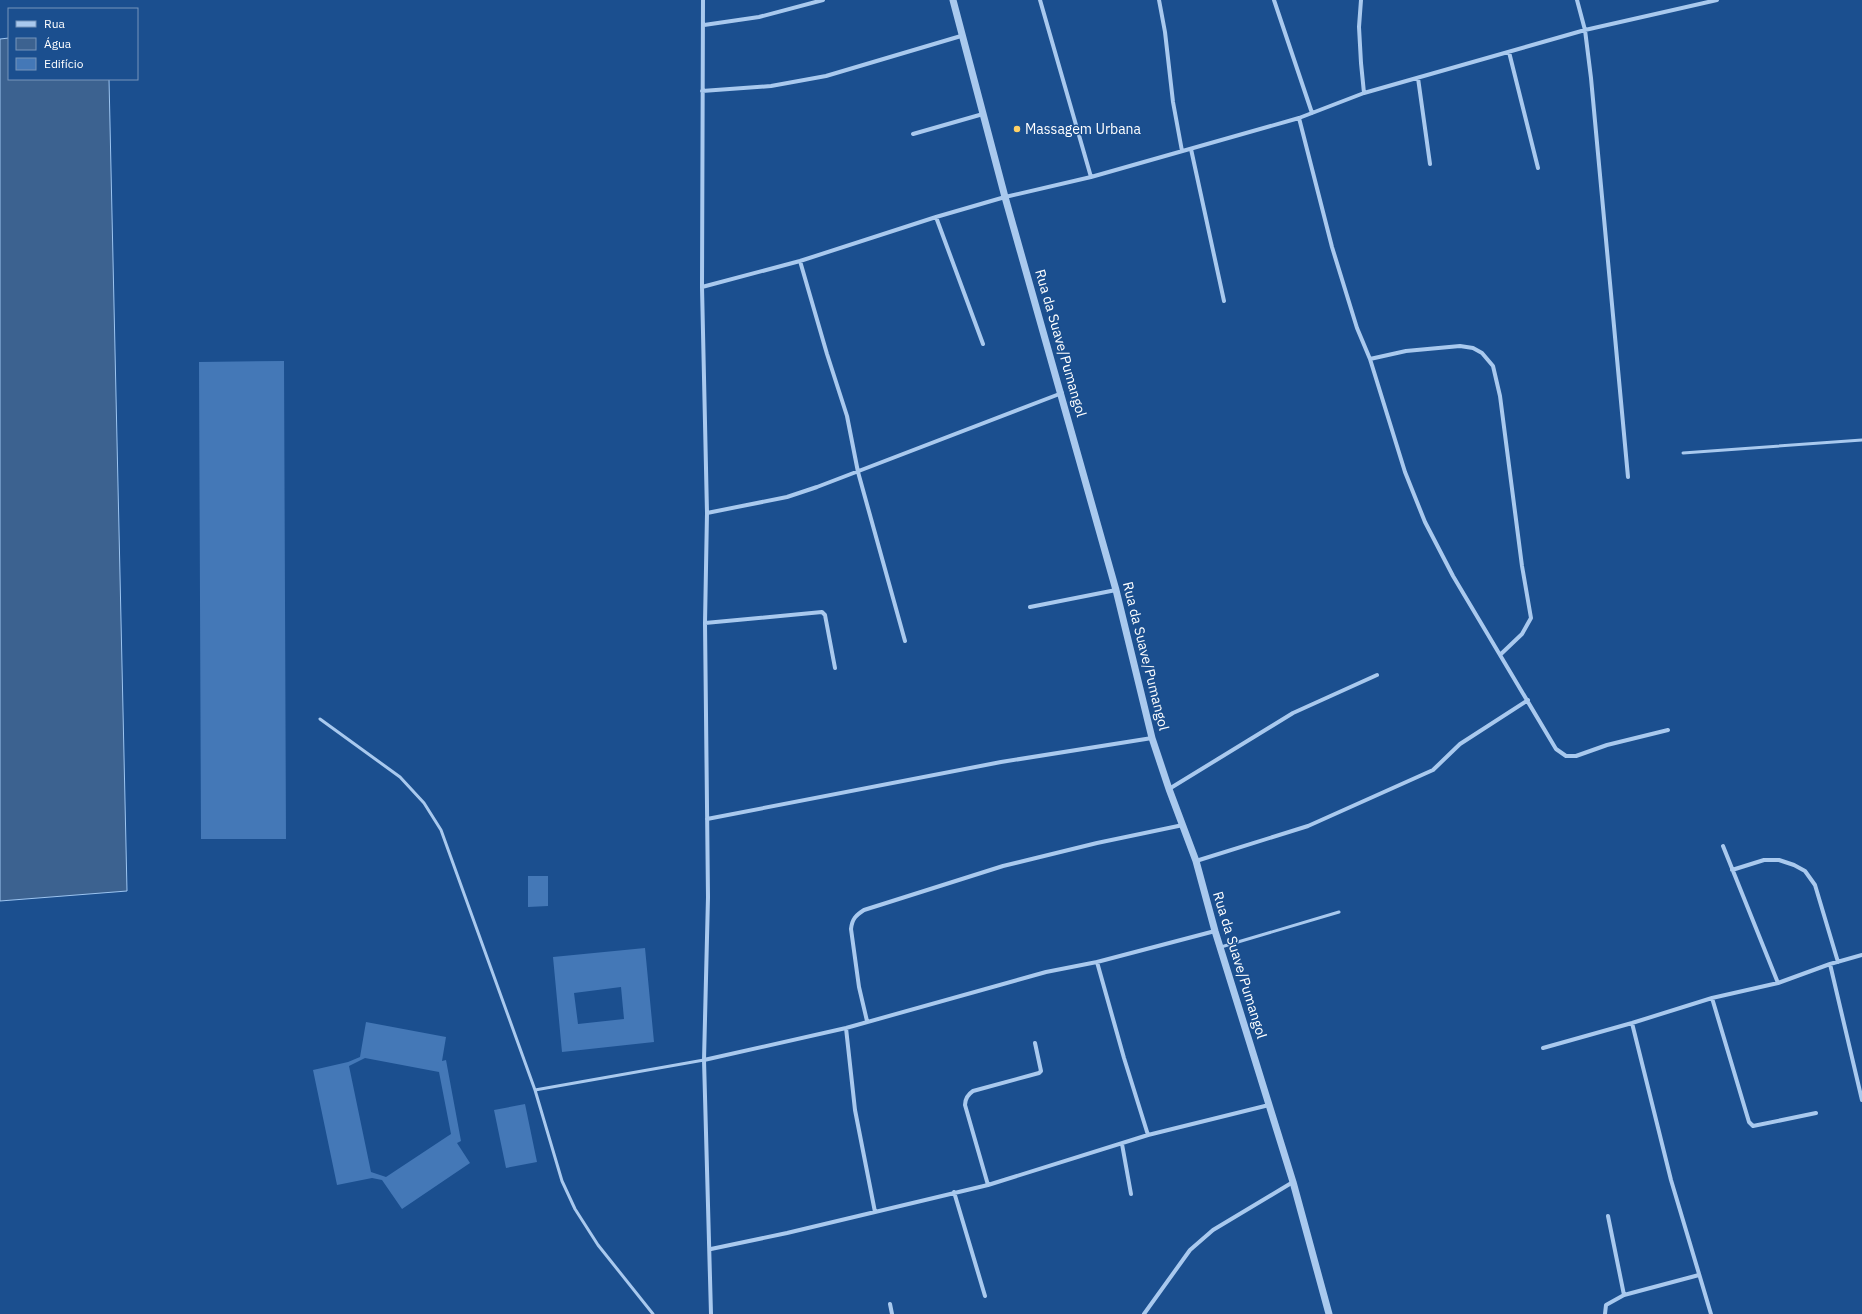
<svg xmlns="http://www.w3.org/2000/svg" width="1862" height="1314" viewBox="0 0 1862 1314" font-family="'IBM Plex Sans',sans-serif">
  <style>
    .water { fill: #3c6290; stroke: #9cc4f0 }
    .building { fill: #4478b7; fill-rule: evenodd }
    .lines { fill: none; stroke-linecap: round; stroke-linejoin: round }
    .service { stroke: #a9c9ee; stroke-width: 3 }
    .minor { stroke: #a9c9ee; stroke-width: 4 }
    .tertiary { stroke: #a9c9ee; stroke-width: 7 }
    .poi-dot { fill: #ffd166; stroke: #1b4f8f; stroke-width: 1.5 }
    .labels { text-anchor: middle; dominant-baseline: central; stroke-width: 3; stroke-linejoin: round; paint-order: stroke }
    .poi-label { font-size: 14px; fill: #fff; stroke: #1b4f8f; text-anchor: start }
    .street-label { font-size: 14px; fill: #fff; stroke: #1b4f8f }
  </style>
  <rect width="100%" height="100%" fill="#1b4f8f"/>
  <path class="water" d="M9 38V79H109L127 891 0 901V39Z"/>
  <path class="building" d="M284 361 286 839H201L199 362Z
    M528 876H548V906L528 907Z
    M645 948 654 1042 562 1052 553 957ZM621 987 624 1019 578 1024 574 993Z
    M366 1022 446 1037 442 1061 446 1060 461 1141 457 1143 470 1163 402 1209 382 1180 372 1178 337 1185 313 1070 348 1062 360 1057ZM365 1058 439 1072 451 1134 386 1177 371 1172 349 1066Z
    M525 1104 537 1162 506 1168 494 1110Z"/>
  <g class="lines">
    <path class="service" d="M1683 453 1862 440
      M320 719 400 777 424 803 441 830 535 1090 562 1181 575 1209 598 1245 653 1314
      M1221 947 1339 912
      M535 1090 704 1060"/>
    <path class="minor" d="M703 0 702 287 707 513 705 623 708 897 704 1060 711 1314
      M1040 0 1091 177
      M1159 0 1165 32 1173 102 1182 151
      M1274 0 1312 113
      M1361 0 1359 27 1361 63 1364 93
      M1577 0 1585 30 1591 78 1628 477
      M704 25 759 17 823 0
      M1509 52 1538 168
      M1418 78 1430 164
      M702 91 771 86 826 76 961 36
      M1299 118 1332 247 1357 328 1370 359 1405 472 1425 522 1453 576 1556 749 1566 756H1576L1607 745 1668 730
      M913 134 983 114
      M1191 149 1224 301
      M936 217 983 344
      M800 261 827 354 847 416 858 472 905 641
      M702 287 800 261 936 217 1005 197 1091 177 1299 118 1364 93 1585 30 1717 0
      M1370 359 1406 351 1460 346 1473 348 1482 353 1493 366 1500 396 1522 566 1531 618 1522 634 1501 654
      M707 513 787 497 817 487 1062 393
      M1030 607 1116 590
      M705 623 822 612 825 615 835 668
      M1169 789 1293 713 1377 675
      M707 819 1001 762 1152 738
      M1723 846 1778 983
      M1196 861 1308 826 1433 770 1460 744 1528 700
      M1732 870 1764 860H1779L1794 865 1805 871 1815 885 1838 962
      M1097 962 1124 1058 1148 1135
      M1830 964 1862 1100
      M1712 998 1749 1122 1753 1126 1816 1113
      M867 1021 859 987 851 929C852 919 856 915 864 910L1003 866 1097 843 1183 825
      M1632 1023 1671 1180 1711 1314
      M846 1028 855 1110 875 1212
      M1543 1048 1632 1023 1712 998 1778 983 1830 964 1862 955
      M704 1060 846 1028 1046 972 1097 962 1215 931
      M1122 1144 1131 1194
      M988 1185 965 1105C965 1099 967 1095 973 1091L1039 1073 1041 1071 1035 1043
      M954 1192 985 1296
      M1608 1216 1624 1295
      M711 1249 787 1233 988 1185 1148 1135 1269 1105
      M890 1304 892 1314
      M1144 1314 1190 1250 1213 1230 1293 1182
      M1605 1314 1606 1305 1624 1295 1699 1275"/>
    <path class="tertiary" d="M953 0 1005 197 1116 590 1152 738 1169 789 1196 861 1215 931 1293 1182 1329 1314"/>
  </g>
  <circle class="poi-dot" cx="1017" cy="129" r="4"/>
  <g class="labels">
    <g class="poi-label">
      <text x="1025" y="129">Massagem Urbana</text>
    </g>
    <g class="street-label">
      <text transform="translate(1061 343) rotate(74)">Rua da Suave/Pumangol</text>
      <text transform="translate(1146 656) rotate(76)">Rua da Suave/Pumangol</text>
      <text transform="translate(1240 965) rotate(73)">Rua da Suave/Pumangol</text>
    </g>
  </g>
  <rect x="8" y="8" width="130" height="72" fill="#1b4f8f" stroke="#7695bc"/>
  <rect x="16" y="21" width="20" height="6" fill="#a9c9ee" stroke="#7695bc"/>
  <text x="44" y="28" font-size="12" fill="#ffffff">Rua</text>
  <rect x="16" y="38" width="20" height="12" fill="#3c6290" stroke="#7695bc"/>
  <text x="44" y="48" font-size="12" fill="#ffffff">Água</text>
  <rect x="16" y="58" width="20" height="12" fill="#4478b7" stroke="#7695bc"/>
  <text x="44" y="68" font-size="12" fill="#ffffff">Edifício</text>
</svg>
